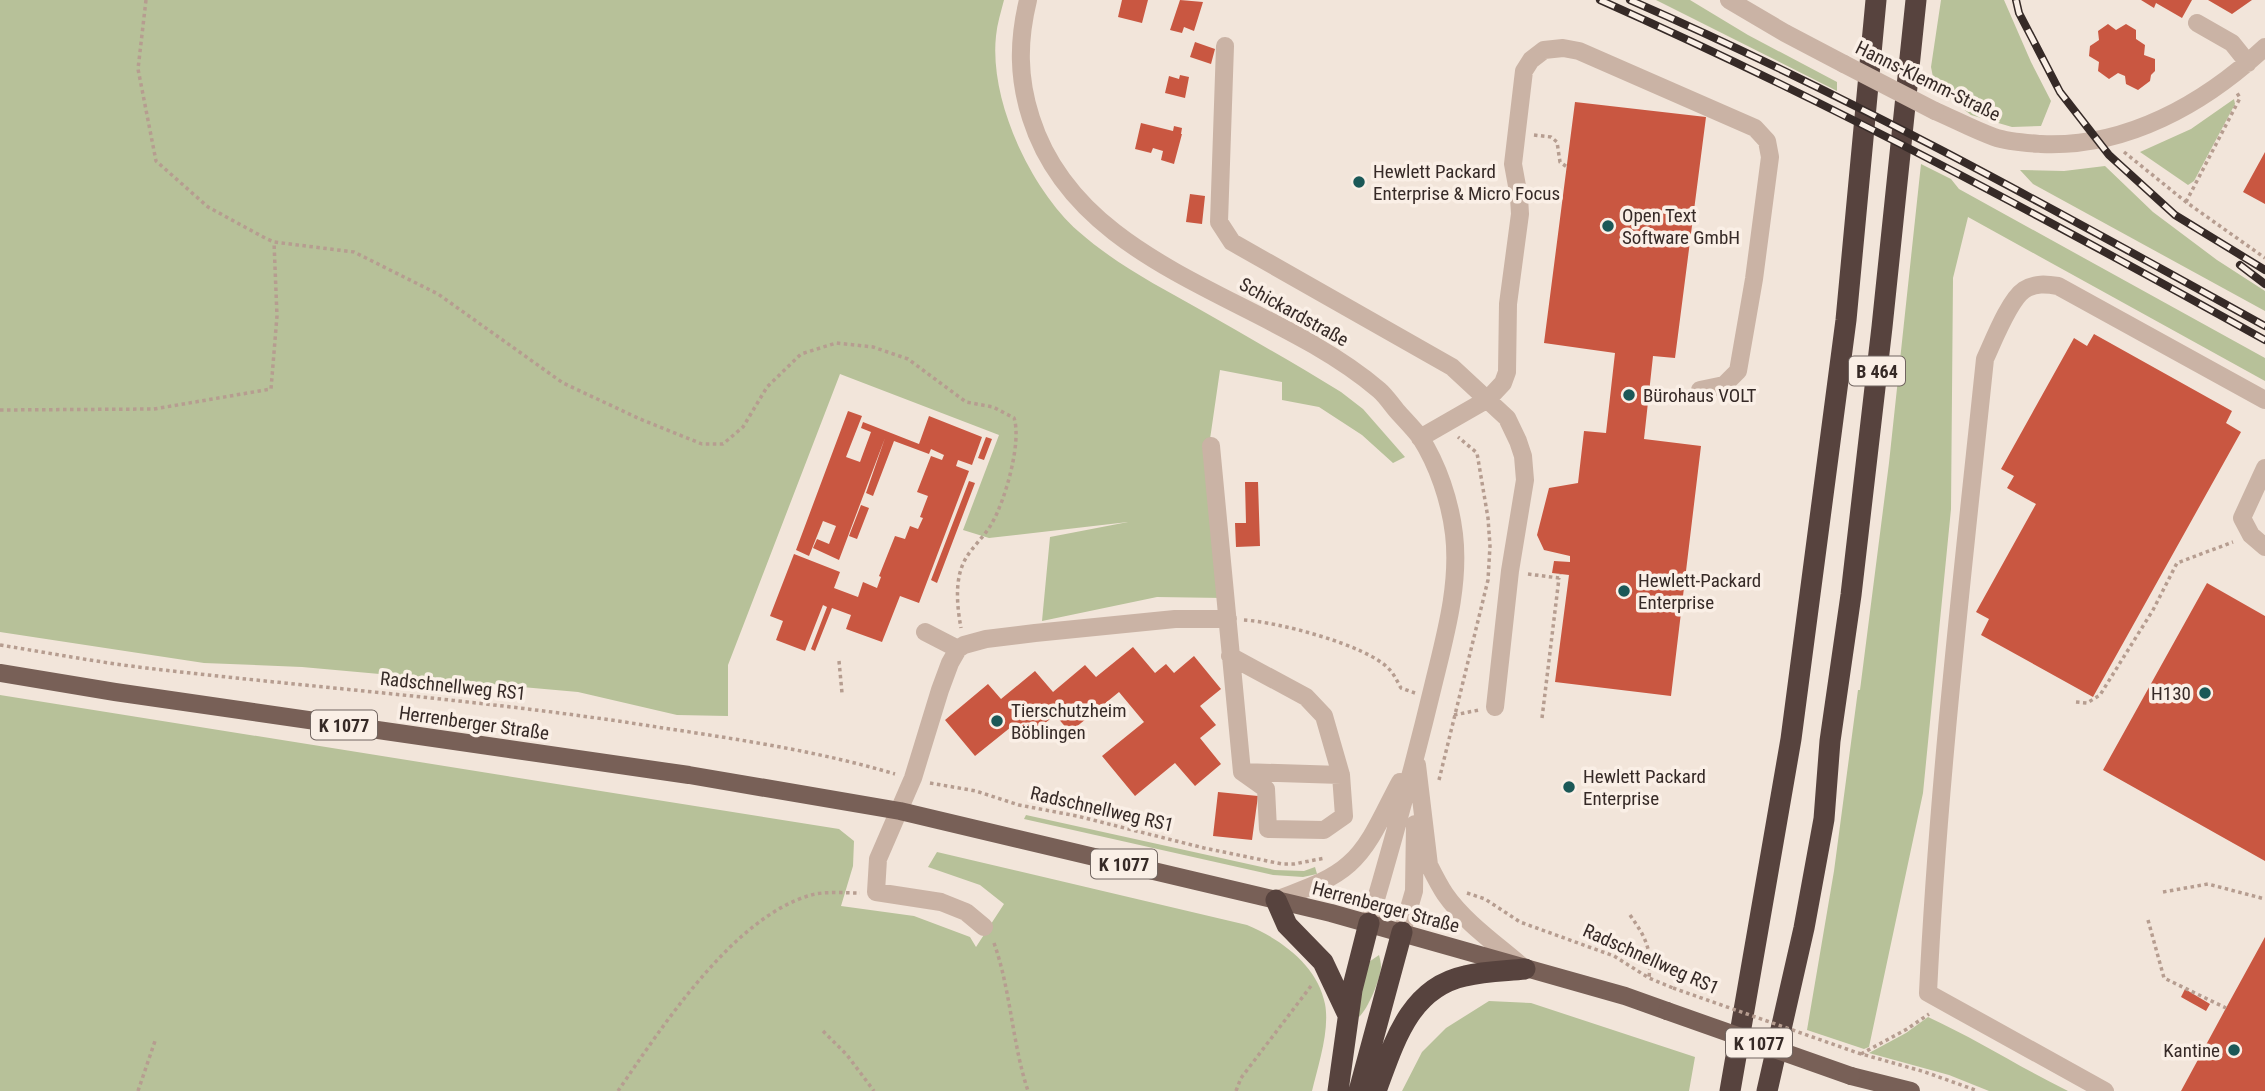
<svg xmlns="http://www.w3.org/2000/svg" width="2265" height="1091" viewBox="0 0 2265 1091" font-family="'Roboto Condensed',sans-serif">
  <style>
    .green { fill: #b7c199 }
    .building { fill: #c95741 }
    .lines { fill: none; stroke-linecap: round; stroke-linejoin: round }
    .path { stroke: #b69d90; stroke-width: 3.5; stroke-dasharray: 3.5 3.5; stroke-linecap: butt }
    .minor { stroke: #cab3a5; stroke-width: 18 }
    .major { stroke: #786057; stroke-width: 18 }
    .highway { stroke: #57433e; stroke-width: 21 }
    .rail-casing { stroke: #362a27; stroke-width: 8 }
    .rail { stroke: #faefe6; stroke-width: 5; stroke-dasharray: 16; stroke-linecap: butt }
    .path-bridge { stroke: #b69d90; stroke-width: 3.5; stroke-dasharray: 3.5 3.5; stroke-linecap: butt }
    .minor-bridge { stroke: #cab3a5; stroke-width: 18 }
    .major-bridge { stroke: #786057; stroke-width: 18 }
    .poi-dot { fill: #1b5857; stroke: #faefe6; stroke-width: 2.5 }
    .labels { text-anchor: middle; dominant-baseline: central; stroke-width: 7; stroke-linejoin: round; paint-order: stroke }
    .shield { fill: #faefe6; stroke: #716560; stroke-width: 2 }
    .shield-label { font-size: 18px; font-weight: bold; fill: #362a27 }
    .street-label { font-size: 19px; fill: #362a27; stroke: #faefe6 }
    .poi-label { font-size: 19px; fill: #362a27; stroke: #faefe6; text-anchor: start }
  </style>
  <rect width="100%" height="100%" fill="#f2e5da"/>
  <path class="green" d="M0 0H1004C1001 12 997 24 996 36 989 101 1031 189 1078 231 1114 263 1158 286 1199 309 1246 336 1294 363 1341 392L1363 409 1405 457 1393 463 1362 435 1319 407 1282 400V382L1220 370 1208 453 1224 598 1157 597 1042 621 1050 537 1128 522 989 538 963 530 999 435 840 374 728 665V716L677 715 578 692 302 667 204 663 0 632Z
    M1656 0H1690L1748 35 1837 82V91Z
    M1941 0H2004L2031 62 2051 101 2041 126 2012 127 1971 115 1935 87 1931 67Z
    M2234 99 2235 104 2194 181 2188 185 2140 152 2191 129Z
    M1921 164 1951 179 1959 189 2265 358V381L1968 217 1953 278 1951 509 1923 793 1869 1047 1864 1049 1807 1030 1834 871 1858 690H1860L1889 463Z
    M2105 166 2153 212 2217 260 2265 291V311L2033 184 2020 170 2064 171Z
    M0 695 839 829 854 841 853 866 841 906 914 916 970 937 976 947 1004 904 980 885 928 867 937 852 1247 925C1281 939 1318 966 1325 1004 1330 1030 1318 1066 1312 1091H0Z
    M1026 815 1275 870 1304 871 1315 867 1317 874 1303 877 1273 875 1024 819Z
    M1379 955C1380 959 1381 963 1381 967 1380 980 1368 1009 1359 1017V994L1366 964Z
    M1489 1001 1531 1003 1695 1057 1689 1091H1402L1422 1052 1446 1028Z
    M1928 1017C1976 1039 2021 1068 2068 1091H1989L1949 1075 1869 1053 1906 1033Z"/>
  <path class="building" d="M1122 0H1148L1142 23 1118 17Z
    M1180 0 1203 2 1194 31 1184 27 1182 33 1170 30Z
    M2141 0H2192L2182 18 2156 3 2154 8Z
    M2208 0H2252L2232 14Z
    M2108 24 2116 30 2126 24 2136 30V39L2145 45 2144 55 2155 59V71L2151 75 2150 81 2138 90 2126 84 2125 76 2118 73 2109 79 2098 71 2099 62 2089 56 2090 46 2099 40 2098 31Z
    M1195 42 1215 49 1211 64 1190 57Z
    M1180 75 1189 77 1185 98 1165 93 1169 76 1179 79Z
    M1575 102 1706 117 1675 358 1653 356 1644 439 1701 446 1671 696 1555 682 1569 575 1552 573 1554 561 1570 562V556L1544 550 1537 535 1549 488 1578 483 1584 431 1606 433 1615 353 1544 343Z
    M1141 123 1173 131 1174 126 1182 128 1181 134H1182L1174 164 1161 160 1163 151 1153 148 1151 153 1135 149Z
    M2265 152V204L2243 192Z
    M1190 194 1205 196 1202 224 1186 222Z
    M2094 334 2232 411 2226 423 2241 432 2093 697 1981 635 1989 619 1976 612 2036 504 2007 488 2014 476 2001 469 2074 338 2087 346Z
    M848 411 862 416 846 457 860 462 871 432 861 428 863 422 919 444 929 416 982 437 972 465 958 460 956 466 969 471 919 603 900 596 882 642 846 629 851 615 832 608 815 651 811 649 827 607 823 605 805 651 776 640 783 621 770 616 794 554 840 572 834 588 858 597 863 582 877 588 881 577 879 576 895 536 905 539 910 526 918 529 923 518 920 517 928 496 917 492 931 456 942 460 944 455 931 449 929 454 894 441 873 496 866 493 885 438 839 560 813 548 817 539 829 544 836 526 823 521 809 556 796 550Z
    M986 437 992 439 984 460 978 458Z
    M969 481 975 483 937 583 931 580Z
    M1245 482H1258L1260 546 1236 547 1235 523H1246Z
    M861 505 869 508 857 539 849 536Z
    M2207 583 2265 616V861L2103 770Z
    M1133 647 1155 673 1166 664 1174 673 1194 656 1221 689 1200 706 1216 725 1200 738 1221 764 1195 786 1175 763 1135 796 1102 756 1144 722 1119 692 1070 732 1055 715 1023 741 1011 727 975 756 945 720 988 684 1001 699 1035 671 1053 692 1085 665 1096 677Z
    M1218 792 1258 796 1252 840 1213 836Z
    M2265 937V1091H2181L2226 1008Z
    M2185 989 2210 1004 2206 1011 2181 997Z"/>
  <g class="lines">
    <path class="path" d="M146 0 138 69 156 161 208 207 265 238 274 242 354 252 438 294 563 383 640 419 702 444H723L743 427 767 387 801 354 836 343 873 347 908 359 966 402 993 407 1014 418C1022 442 1005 501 992 523 985 536 973 546 966 558 954 578 957 606 961 628
      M1534 135 1551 137 1557 142 1560 162 1567 167
      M2124 152 2186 202 2265 258
      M2186 202 2240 98 2237 93
      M0 410 154 409 271 389 277 316 274 242
      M1528 574 1559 578 1560 574
      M1244 620C1278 622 1367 645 1389 669 1394 674 1397 681 1401 688L1415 693
      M0 645C49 653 97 662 146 668 316 688 487 700 657 727 736 739 818 751 895 774
      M839 661 842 693
      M2076 702 2087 703 2100 695 2153 610 2177 563 2233 542
      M1454 715 1479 710
      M1542 718 1559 578
      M1439 780 1488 580 1490 546 1488 518 1477 453 1458 437
      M930 783 976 791 1019 805 1077 816 1204 848 1282 864H1294L1325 858
      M2163 892 2208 884 2265 899
      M1467 893 1485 899 1520 922 1614 956 1649 978 1673 988
      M1630 915C1646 938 1652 949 1649 978
      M2148 920 2164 978 2226 1008
      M994 943C1011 991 1012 1043 1028 1091
      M823 1031 847 1055 874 1091
      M1858 1053 1925 1072 1978 1091
      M1861 1054 1907 1029 1929 1014
      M138 1091 155 1041
      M618 1091C662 1027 733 917 811 895 826 891 844 893 860 893
      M1236 1091 1241 1078 1311 986"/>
    <path class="minor" d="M1028 0C1018 41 1018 78 1031 118 1079 270 1270 296 1379 390 1386 396 1391 404 1397 411 1405 420 1413 428 1420 437 1438 465 1450 501 1454 534 1460 585 1445 636 1433 686 1414 765 1392 845 1369 923
      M1729 0 1785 33 1844 64
      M2197 23 2232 43 2248 63
      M1225 46 1219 222 1232 242 1452 367 1507 418 1518 441 1523 456 1525 480 1510 571 1495 707
      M1935 111C1954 119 1974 130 1994 137 2008 142 2026 143 2041 144 2126 148 2204 104 2265 47
      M1420 438 1488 399 1503 383 1507 372 1508 304 1520 214 1519 197 1513 164 1524 71 1531 60 1544 50 1563 48 1579 51 1755 128 1767 141 1770 157 1754 279 1738 371 1724 385 1700 390
      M1211 446 1242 772 1266 789 1268 829 1324 830 1344 816 1341 775 1324 716 1306 697 1230 656
      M2265 468 2242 518 2251 535 2265 547
      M925 632 958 649
      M1417 765 1429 865C1434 875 1439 885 1445 894 1465 923 1499 946 1525 969
      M1242 772 1341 775
      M1276 900C1301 890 1329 882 1349 864 1372 844 1385 809 1400 782
      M984 927 966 912 941 902 876 892 878 859 913 778 940 690 950 663 958 649 964 645 986 639 1035 633 1175 619H1228
      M1402 932 1414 891 1415 824
      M2105 1091 1928 993C1938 782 1963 570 1985 359 1993 342 2009 300 2024 290 2035 283 2046 284 2058 286L2265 400"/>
    <path class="major" d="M0 673 115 692 689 775 900 811 1331 913 1625 996 1667 1011
      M1851 1076 1911 1091"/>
    <path class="highway" d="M1276 900 1287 925 1323 962 1348 1015
      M1338 1091 1352 990 1369 923
      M1359 1091 1402 932
      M1376 1091C1394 1043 1409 988 1465 976 1485 971 1506 971 1525 969
      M1730 1091 1791 739 1846 320 1876 0
      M1767 1091 1804 928 1824 819 1830 741 1851 595 1882 327 1916 0"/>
    <g class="rail-casing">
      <path id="rail" d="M1600 0C1828 101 2047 219 2265 340
        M1630 0C1849 95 2057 211 2265 326
        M2016 0 2019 13 2060 92 2109 155 2175 215 2265 270
        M2240 265 2265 284"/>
    </g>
    <use href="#rail" class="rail"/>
    <path class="path-bridge" d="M1673 988 1858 1053"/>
    <path class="minor-bridge" d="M1844 64 1935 111"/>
    <path class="major-bridge" d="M1667 1011 1851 1076"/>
  </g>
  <g class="poi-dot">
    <circle cx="1359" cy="182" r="7"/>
    <circle cx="1608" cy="226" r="7"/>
    <circle cx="1629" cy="395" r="7"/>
    <circle cx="1624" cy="591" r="7"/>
    <circle cx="2205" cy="693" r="7"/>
    <circle cx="997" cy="721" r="7"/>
    <circle cx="1569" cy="787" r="7"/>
    <circle cx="2234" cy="1050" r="7"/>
  </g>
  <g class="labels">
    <g class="shield">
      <rect x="1849" y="356.5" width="56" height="29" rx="5"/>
      <rect x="311" y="710.5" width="66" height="29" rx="5"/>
      <rect x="1091" y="849.5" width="66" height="29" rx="5"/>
      <rect x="1726" y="1028.5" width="66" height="29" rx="5"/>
    </g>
    <g class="shield-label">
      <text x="1877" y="371">B 464</text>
      <text x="344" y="725">K 1077</text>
      <text x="1124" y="864">K 1077</text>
      <text x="1759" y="1043">K 1077</text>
    </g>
    <g class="street-label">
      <text transform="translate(1928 81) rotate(26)">Hanns-Klemm-Straße</text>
      <text transform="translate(1294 312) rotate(29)">Schickardstraße</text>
      <text transform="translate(453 686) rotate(6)">Radschnellweg RS1</text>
      <text transform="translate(474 723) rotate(8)">Herrenberger Straße</text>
      <text transform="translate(1102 809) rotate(13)">Radschnellweg RS1</text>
      <text transform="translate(1386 907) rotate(15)">Herrenberger Straße</text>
      <text transform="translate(1651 959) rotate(24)">Radschnellweg RS1</text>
    </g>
    <g class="poi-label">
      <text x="1373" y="171">Hewlett Packard<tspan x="1373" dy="22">Enterprise &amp; Micro Focus</tspan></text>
      <text x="1622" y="215">Open Text<tspan x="1622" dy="22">Software GmbH</tspan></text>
      <text x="1643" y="395">Bürohaus VOLT</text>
      <text x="1638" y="580">Hewlett-Packard<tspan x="1638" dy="22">Enterprise</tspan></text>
      <text x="2191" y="693" text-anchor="end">H130</text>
      <text x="1011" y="710">Tierschutzheim<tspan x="1011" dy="22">Böblingen</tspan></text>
      <text x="1583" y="776">Hewlett Packard<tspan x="1583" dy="22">Enterprise</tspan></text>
      <text x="2220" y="1050" text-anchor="end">Kantine</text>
    </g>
  </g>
</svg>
